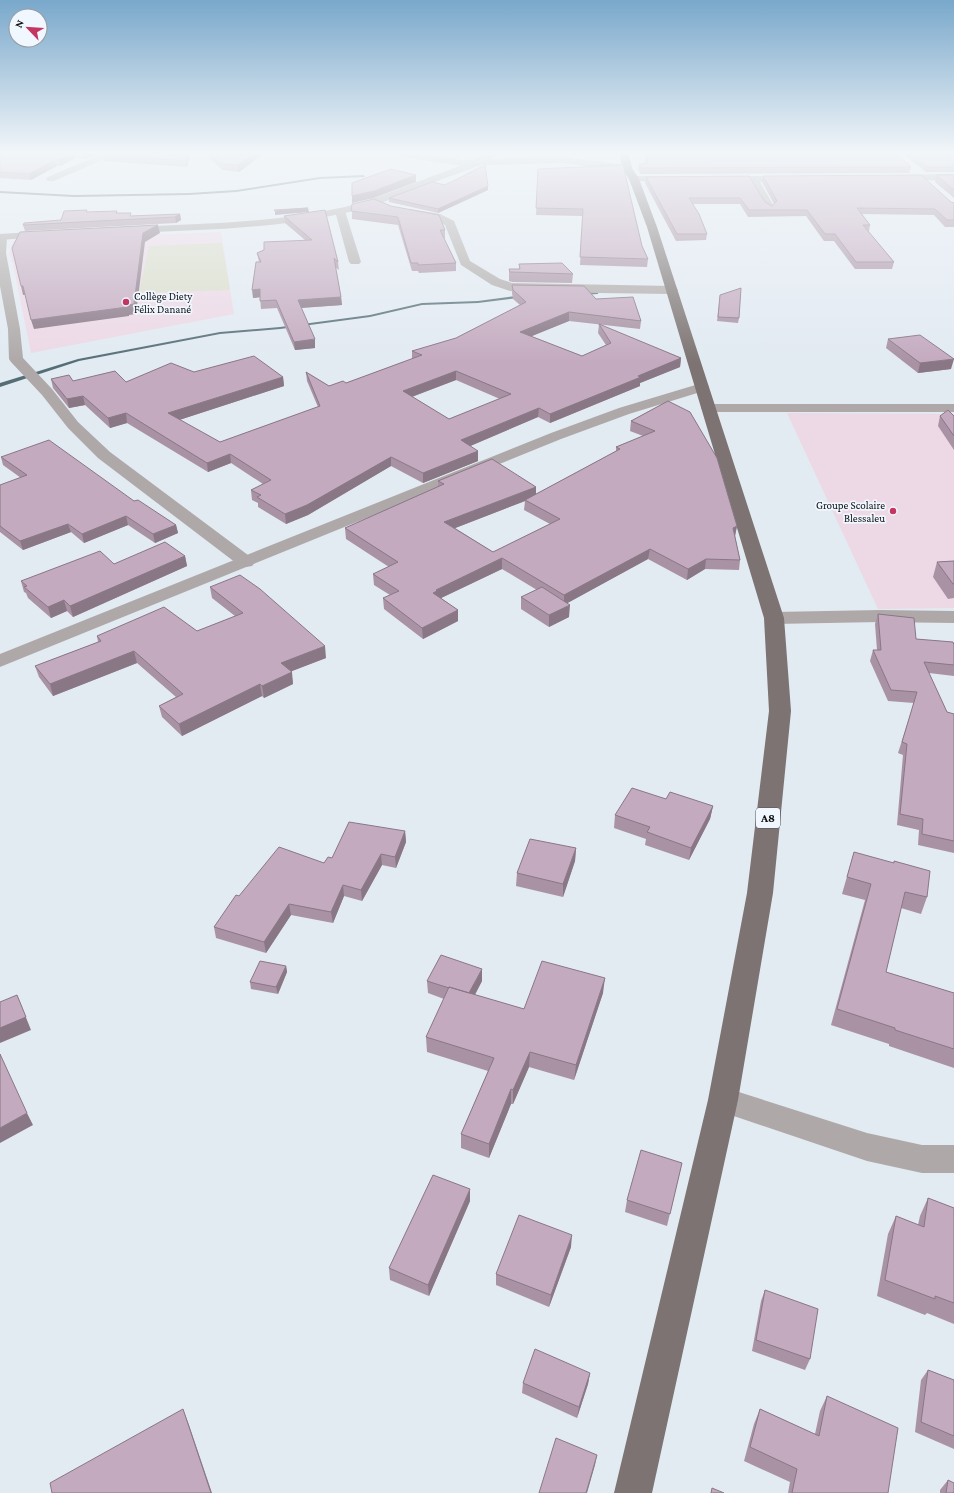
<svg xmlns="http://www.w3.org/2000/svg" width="954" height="1493" viewBox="0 0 954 1493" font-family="'Crimson Pro',serif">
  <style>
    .education { fill: #edd8e6 }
    .green { fill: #dadcc8 }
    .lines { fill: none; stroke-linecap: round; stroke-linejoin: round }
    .stream { fill: #556e76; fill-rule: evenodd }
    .minor { fill: #aea9a8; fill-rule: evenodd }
    .tertiary { fill: #aea9a8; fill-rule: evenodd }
    .primary { fill: #7c7372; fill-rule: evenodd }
    .wall { fill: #a992a4; fill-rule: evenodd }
    .shaded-wall { fill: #897786 }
    .building { fill: #c4aabf; stroke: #897786; fill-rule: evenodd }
    .poi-dot { fill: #c43662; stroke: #f1f7fe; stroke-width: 1.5 }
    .labels { text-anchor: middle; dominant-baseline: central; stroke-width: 3.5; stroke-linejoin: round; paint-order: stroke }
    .far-poi-label { font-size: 11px; fill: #0e1013; stroke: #f1f7fe; text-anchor: start }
    .shield { fill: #f1f7fe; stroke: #52555a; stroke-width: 1 }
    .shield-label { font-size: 12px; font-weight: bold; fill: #0e1013 }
  </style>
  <rect width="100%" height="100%" fill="#e2eaf2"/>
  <path class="education" d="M221 232 234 314 31 353 13 264 9 254 13 241Z
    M787 413 954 414V608L878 609Z"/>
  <path class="green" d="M222 243 230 290 139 293 149 246Z"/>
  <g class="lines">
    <path class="stream" d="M364 175 365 177 320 179 236 192 189 195 74 197 0 193V191L74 195 189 193 236 190 320 177Z
      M596 292 598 293V294L580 295 578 294 580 293Z
      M523 295 525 296V297L478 303 422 305 370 317 280 329 220 334 79 361 0 387V383L78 359 220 332 280 327 370 315 422 303 478 301Z"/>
    <path class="minor" d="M101 154H113L111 156 54 181H48L46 179 48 177Z
      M396 154H419L463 160 561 157 627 165 632 168 627 171 561 163 463 166 401 157Z
      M954 174V180L893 181 888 178 893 175Z
      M634 176H675L680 179 675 182 631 181 629 179 631 177Z
      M721 176H793L798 179 793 182H760L775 208 770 211 766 210 750 182 718 181 716 179 718 177Z
      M340 208 345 211 361 262 359 264H351L349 262 335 211Z
      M410 209 440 214 454 221 470 261 500 279 512 283 672 286 676 287 678 290 676 293 672 294 527 292 510 291 492 285 461 265 445 225 433 218 406 214 405 212 406 210Z
      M0 234 5 235 7 237 6 253 20 329 23 358 52 389 78 422 110 452 252 558 255 562 252 566 246 567 240 566 98 458 68 428 42 395 11 362 9 359 8 329 0 286Z
      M708 404H954V412H708L703 411 701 408 703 405Z
      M880 610 954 611V623L880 622 774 624 767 622 764 618 767 614 774 612Z
      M723 1087 867 1133 922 1145H954V1173H922L867 1161 713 1109 708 1100 713 1091Z"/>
    <path class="tertiary" d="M486 154H498C489 164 453 175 440 180 408 192 378 206 345 213 274 229 201 230 128 233L123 230 128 227C200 224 274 223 345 207 373 200 398 189 425 179 446 171 467 164 486 154Z
      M48 231 52 232 53 234 52 236 0 240V234Z
      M702 383 707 384 709 387 707 390 629 414 561 439 0 667V654L551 433 619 408Z"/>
    <path class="primary" d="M620 154H629L632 168 639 179 657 227 784 618 791 711 773 893 738 1100 652 1493H614L708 1100 747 893 769 711 764 618 647 227 629 179 622 168Z"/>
  </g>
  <path class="wall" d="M0 154H98L86 159 76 158 60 166H57L31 180 0 178Z
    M103 154H190L187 167 104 161Z
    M204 154H263L239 172 223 170Z
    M644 154H897L911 167 909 173 641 174 638 170 639 164 646 163Z
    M903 154H954V172H926Z
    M538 169 642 246 648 259 647 267 580 265 583 216 536 215Z
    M936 175H954V198L935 182Z
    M763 176 951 202 954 203V227H945L934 215 862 214 870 225 869 231H868L894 262 892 269H855L834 241H824L806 216 748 217 740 204H693L707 234 706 240 676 241 645 183 646 177 765 202 772 206 774 204 762 182Z
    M445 185 488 190 438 213 389 202V198Z
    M352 204 445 230V238H444L456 263V271L419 273 418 271H412L398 225 352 219Z
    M87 212 117 213 131 216 180 214 181 220 176 223 25 231 23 225 61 220Z
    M284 216 338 262 339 270 335 267 341 297 342 305 301 308 315 348 295 350 277 308 261 309 260 297 253 298 259 262 257 253 305 240 285 223Z
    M519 264 573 274 572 283 512 282 509 281V269H519Z
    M512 285 596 299 641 321 640 329 569 321 531 336 582 356 606 345 598 333 599 324 681 358 680 367 640 383V386L550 423 538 417 470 446 478 461 423 483 391 466 308 515 286 524 258 507V503L252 500 251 490 263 484 231 463 208 472 127 423 110 428 85 405 69 408 53 388 51 379 73 381 126 382 194 372 283 377 284 386 179 420 220 442 318 407 307 381 306 372 329 386 346 383 412 359V351L456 338 520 305 513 299 512 293ZM456 380 500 399 449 419 412 397Z
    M720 295 739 318 738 323 717 321Z
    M888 339 951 369 918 373 886 348Z
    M668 401 737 526 735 536 740 560 739 570 705 569 687 580 648 559 567 603 569 617 549 627 521 609V597L537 590 502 569 441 598 458 610V621L423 639 384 609 383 598 390 595 374 585 373 574 389 567 346 539 345 528 438 487V481L536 487V494L616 451V447L643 436 630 431 631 421ZM525 501 524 510 550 524 493 552 455 528Z
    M940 416H954V450L938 426Z
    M1 457 134 501 176 525 178 533 155 543 128 525 84 543 71 532 23 550 0 532V485L21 478 3 465Z
    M185 556 187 566 73 617 67 611 51 618 28 598 26 593 24 592 21 581 114 564Z
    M954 561V598L948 599 933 577 937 562Z
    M210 587 326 658 291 671 293 684 264 698 262 696 182 736 162 717 159 706 176 697 137 663 53 696 39 677 35 666 98 642 97 636 197 631 235 616 212 598Z
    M878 614 916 639 954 645V676L929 673 947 712 954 714V853L918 845 919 830 897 825 903 755 898 753 914 703 888 701 870 661 873 650H877L875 624Z
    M666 799 713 806 710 819 689 860 645 845 646 839 614 828 615 815Z
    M405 831 406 842 396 868 382 865 362 901 344 896 333 923 291 915 266 953 216 938 214 927 239 896 324 863 332 858Z
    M576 848 575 861 563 897 516 886 517 873Z
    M854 852 927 897 921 914 901 908 886 972 954 993V1068L889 1046V1044L831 1025 865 900 842 894Z
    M286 966 287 972 278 994 251 989 250 982Z
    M427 981H482L475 995 524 1009 603 993 574 1080 529 1067 513 1104H511L489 1158 461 1148V1134L488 1071 427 1052 426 1037 444 999 428 993Z
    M682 1163 667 1226 625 1212 627 1200Z
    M928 1198 954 1208V1324L927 1313 925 1315 877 1296 888 1234 896 1216 918 1225 920 1216Z
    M470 1201 429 1296 390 1280 389 1268Z
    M571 1247 549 1307 496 1285V1274Z
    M765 1290 810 1359 805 1370 752 1351 761 1301Z
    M928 1370 954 1380V1449L915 1432 921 1380Z
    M590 1373 588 1384 577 1418 522 1393 523 1383Z
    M827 1396 888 1493H788L790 1482 744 1461 754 1424 760 1409 815 1434 820 1411Z
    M948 1480 954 1493H940V1490Z"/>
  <path class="shaded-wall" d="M71 154H76V158L60 166 59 160Z
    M85 154H98L86 159Z
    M188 154H190L187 167 186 161Z
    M254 154H263L239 172 238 165Z
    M55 160 57 166 31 180 29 174Z
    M416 175V182L374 198 352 203V196Z
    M488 186V190L438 213V209Z
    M308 208 309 212 275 215V211Z
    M180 214 181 220 176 223 175 217Z
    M158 225 160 233 145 242 136 314 129 315V316L34 329 31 320 127 305 143 233Z
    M21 286H23L26 295H23Z
    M260 289 261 297 253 298 252 290Z
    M341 297 342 305 299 308 298 300Z
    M569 312V321L520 341V332Z
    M315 339V348L295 350 294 342Z
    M681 358 680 367 640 383V386L550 423V414L638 376Z
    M954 359 951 369 918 373 920 363Z
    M456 371V380L403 400V391Z
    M283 377 284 386 170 423 168 413Z
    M83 396 85 405 69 408 67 399Z
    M539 408 538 417 461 450V440Z
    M126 413 127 423 110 428 108 418Z
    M478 451V461L423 483V473Z
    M230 454 231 463 208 472 207 463Z
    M391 457V466L308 515 286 524 285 514Z
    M536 487V497L525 500V501L445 532 444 522Z
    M126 516 128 525 84 543 82 534Z
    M68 524 71 532 23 550 20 541Z
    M176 525 178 533 155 543 153 534Z
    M737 526 735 536 733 528Z
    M650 549 648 559 564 605V595Z
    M185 556 187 566 73 617 70 606Z
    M502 558V569L437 600 433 593 436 590Z
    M706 559 705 569 687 580 688 569Z
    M64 600 67 611 51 618 48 607Z
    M570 605 569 617 549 627V615Z
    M458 610V621L423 639 422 628Z
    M325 646 326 658 282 675 281 663Z
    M134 651 137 663 53 696 50 684Z
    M292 672 293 684 264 698 262 686Z
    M260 684 262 696 182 736 179 724Z
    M713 806 710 819 689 860 691 848Z
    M405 831 406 842 396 868 395 857Z
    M576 848 575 861 563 897V884Z
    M381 854 382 865 362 901 361 890Z
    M343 885 344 896 333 923 331 912Z
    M289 904 291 915 266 953 264 942Z
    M286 966 287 972 278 994 276 987Z
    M482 969V981L468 1007V995Z
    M605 978 603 993 574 1080 576 1065Z
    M17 995 31 1030 0 1043V1028Z
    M530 1052 529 1067 513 1104V1090Z
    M511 1089V1104L489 1158V1144Z
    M27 1113 33 1125 0 1143V1128Z
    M470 1189V1201L429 1296 428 1285Z
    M572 1235 571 1247 549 1307 551 1295Z
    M590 1373 588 1384 577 1418 579 1407Z
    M183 1409 189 1425 212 1493H211Z
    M597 1455 595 1465 587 1493H586Z"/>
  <path class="building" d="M0 154H71L59 160H55L29 174 0 172Z
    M103 154H188L186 161Z
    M210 154H254L238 165 222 164Z
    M646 154H897L911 167 641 168 639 164 648 163Z
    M911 154H954V167H927Z
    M485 165 488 186 438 209 389 198 432 182 445 185Z
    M623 165 642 246 648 259 580 257 583 209 536 208 538 169Z
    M391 169 416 175 374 191 352 196V183Z
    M921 175 951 202 954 203V220H947L935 209 857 208 870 225H863L894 262H856L835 234H825L807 210H749L740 198H689L699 214 707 234H677L646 177 749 176 765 202 772 206 777 201 763 176Z
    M936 175H954V190Z
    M374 199 391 206 439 215 445 230H440L456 263 418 265V263H411L398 217 351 211 352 204Z
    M308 208 275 211 274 210Z
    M87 210 86 212 117 211 116 213H131L130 216 180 214 175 217 23 225 24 223 61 220 64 211Z
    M325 210 338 262 334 258 341 297 298 300 315 339 294 342 276 300 260 301V289L252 290 256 262H261L257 253 264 250V242L312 240 284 216Z
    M158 225 143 233 134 304 127 305V307L31 320 23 286H21L12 248 20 232Z
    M562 263 573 274 512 272H510L509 269H520L519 264Z
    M512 285 584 286 596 299 633 297 641 321 569 312 520 332 582 356 611 343 599 324 681 358 638 376 641 377 550 414 539 408 461 440 478 451 423 473 391 457 307 505 285 514 257 497 261 495 251 490 271 480 230 454 207 463 126 413 108 418 83 396 67 399 51 379 69 375 73 381 115 371 126 382 171 363 194 372 254 356 283 377 168 413 220 442 320 406 306 372 329 386 343 381 346 383 422 355 412 351 456 338 526 302 513 290ZM456 371 511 394 449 419 403 391Z
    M741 288 739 318 718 317 720 295Z
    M920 335 954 359 920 363 888 339Z
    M668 401 690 412 717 458 737 526 733 528 740 560 706 559 688 569 650 549 564 595 502 558 436 590 437 591 433 593 458 610 422 628 383 598 399 591 373 574 398 562 345 528 444 484 438 481 492 459 536 487 444 522 493 552 560 519 525 500 620 449 616 447 655 431 631 421Z
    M948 410 954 416V436L940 416Z
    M49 440 134 501 138 500 176 525 153 534 126 516 82 534 68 524 20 541 0 526V485L27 475 1 457Z
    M165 542 185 556 70 606 64 600 48 607 24 587 27 586 21 581 100 551 114 564Z
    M954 561V584H953L937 562Z
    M240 575 260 589 325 646 281 663 292 672 262 686 260 684 179 724 159 706 183 694 134 651 50 684 35 666 101 641 97 636 164 607 197 631 243 613 210 587Z
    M542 587 570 605 549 615 521 597Z
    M878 614 914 618 916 639 953 642 954 645V665L924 662 947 712 954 714V841L922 834 923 819 900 814 907 744 902 742 917 692 891 690 873 650H881Z
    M632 788 666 799 670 792 713 806 691 848 647 832 650 827 615 815Z
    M349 822 405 831 395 857 381 854 361 890 343 885 331 912 289 904 264 942 214 927 236 895 239 896 279 847 324 863 328 857 332 858Z
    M530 839 576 848 563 884 517 873Z
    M854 852 894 863V861L930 871 927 897 905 892 886 972 954 993V1049L895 1030V1028L837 1009 871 884 847 877Z
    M441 955 482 969 469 993 449 987V988L427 981Z
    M260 961 286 966 276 987 250 982Z
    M542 961 605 978 576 1065 530 1052 513 1090 511 1089 489 1144 461 1134 494 1058 426 1037 449 987 524 1009Z
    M17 995 26 1017 0 1028V1002Z
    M0 1054 27 1113 0 1128Z
    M641 1150 682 1163 670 1214 627 1200Z
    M433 1175 470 1189 428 1285 389 1268Z
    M928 1198 954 1208V1303L935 1296V1299L885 1280 896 1216 924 1227Z
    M519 1215 572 1235 551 1295 496 1274Z
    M765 1290 818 1309 810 1359 756 1340Z
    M535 1349 590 1373 579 1407 523 1383Z
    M928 1370 954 1380V1436L921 1422Z
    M827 1396 898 1428 888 1493H792L797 1469 750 1447 760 1409 819 1436Z
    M183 1409 211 1493H52L50 1483Z
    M556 1438 597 1455 586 1493H539Z
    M948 1480 954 1483V1493H946Z
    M712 1488 724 1493H711Z"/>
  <linearGradient id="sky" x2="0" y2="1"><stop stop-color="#79a8cb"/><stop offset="0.42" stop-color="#f2f6f9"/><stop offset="1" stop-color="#f2f6f9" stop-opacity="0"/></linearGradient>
  <rect width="954" height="363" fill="url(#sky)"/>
  <g class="poi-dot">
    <circle cx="126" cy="302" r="4"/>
    <circle cx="893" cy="511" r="4"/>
  </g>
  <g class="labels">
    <g class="far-poi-label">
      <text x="134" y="296">Collège Diety<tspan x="134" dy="13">Félix Danané</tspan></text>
      <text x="885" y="505" text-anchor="end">Groupe Scolaire<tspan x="885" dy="13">Blessaleu</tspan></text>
    </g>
    <rect class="shield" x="756" y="808" width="24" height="20" rx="3"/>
    <g class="shield-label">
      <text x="768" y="818">A8</text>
    </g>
  </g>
  <g transform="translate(28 28) rotate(295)"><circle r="19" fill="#f1f7fe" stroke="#969ba0"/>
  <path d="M0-3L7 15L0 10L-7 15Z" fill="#c43662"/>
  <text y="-6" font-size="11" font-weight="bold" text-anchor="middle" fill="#0e1013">N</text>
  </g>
</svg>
